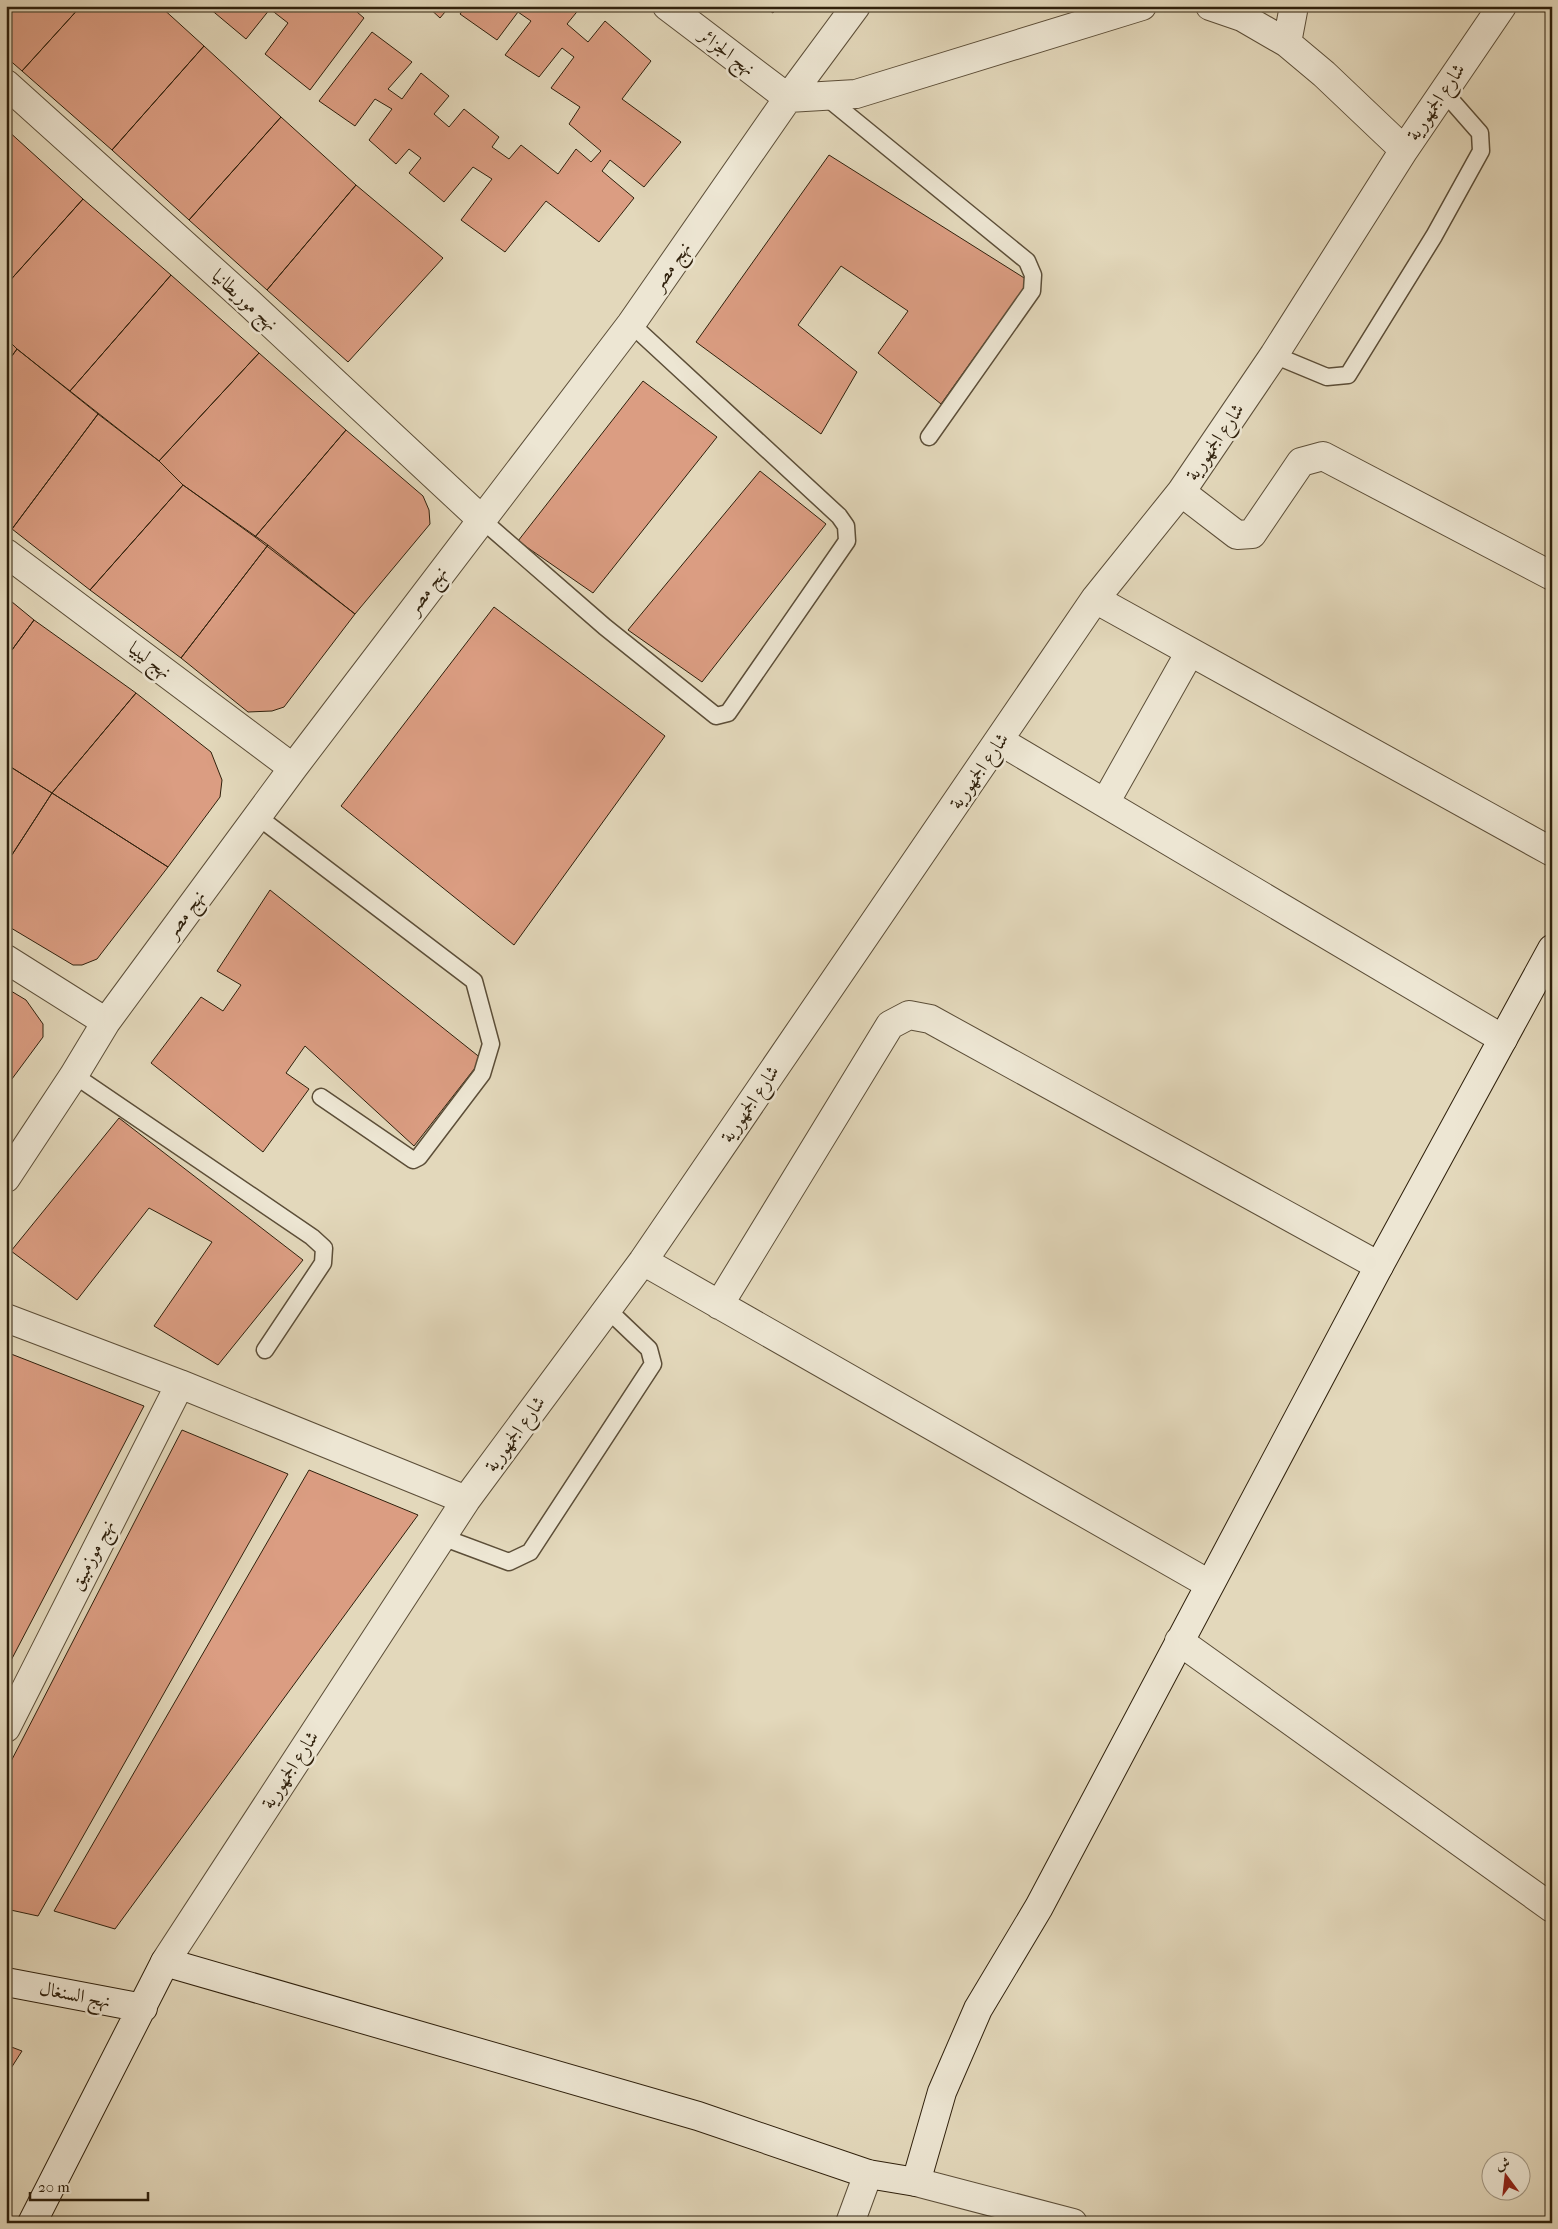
<svg xmlns="http://www.w3.org/2000/svg" width="1558" height="2229" viewBox="0 0 1558 2229" font-family="'IM FELL French Canon',Amiri,serif">
  <style>
    .building { fill: #db9d82; stroke: #2f200c }
    .lines { fill: none; stroke-linecap: round; stroke-linejoin: round }
    .lane-casing { stroke: #5c4e38; stroke-width: 19 }
    .street-casing { stroke: #5c4e38; stroke-width: 30 }
    .secondary-casing { stroke: #2f200c; stroke-width: 30 }
    .lane { stroke: #ede6d3; stroke-width: 16 }
    .street { stroke: #ede6d3; stroke-width: 28 }
    .secondary { stroke: #ede6d3; stroke-width: 28 }
    .labels { text-anchor: middle; dominant-baseline: central; stroke-width: 5; stroke-linejoin: round; paint-order: stroke }
    .street-label { font-size: 19px; fill: #2f200c; stroke: #ede6d3 }
  </style>
  <rect width="100%" height="100%" fill="#e3d8bb"/>
  <filter id="stains"><feTurbulence type="fractalNoise" baseFrequency=".004" numOctaves="4"/><feColorMatrix values="0 0 0 0 .2 0 0 0 0 .09 0 0 0 0 .02 0 0 0 .5 -.17"/></filter>
  <radialGradient id="worn" r=".72"><stop offset=".6" stop-color="#630" stop-opacity="0"/><stop offset="1" stop-color="#630" stop-opacity=".3"/></radialGradient>
  <path class="building" d="M6 6H81L22 71 6 57Z
    M81 6H160L204 46 112 150 22 71Z
    M211 6H350L364 18 310 90 265 54 288 23 270 9 246 39 209 8Z
    M427 6H450L440 18Z
    M466 6H578L580 8 567 24 588 42 605 21 651 61 622 99 681 142 644 187 610 160 602 171 634 198 599 242 546 201 505 252 461 220 492 179 473 167 444 202 409 173 421 158 409 149 396 164 369 140 392 109 375 99 355 126 319 101 372 32 412 62 388 89 402 99 421 73 449 96 434 114 449 127 464 109 499 137 492 147 509 159 521 145 558 174 576 149 591 162 601 151 569 124 580 107 551 88 574 57 562 48 539 77 505 55 531 21 518 12 497 40 460 14Z
    M763 6H778L773 13Z
    M204 46 281 117 189 220 112 150Z
    M281 117 356 185 267 290 189 220Z
    M6 129 83 199 6 285Z
    M829 155 1029 281 941 404 878 353 908 311 841 266 798 325 857 372 821 434 696 342Z
    M356 185 443 258 348 362 267 290Z
    M83 199 171 275 70 391 17 349 6 338V285Z
    M171 275 259 353 159 461 70 391Z
    M6 338 17 349 6 364Z
    M17 349 98 414 12 529 6 526V364Z
    M259 353 346 430 255 537 183 485 159 461Z
    M643 381 717 437 593 593 518 541Z
    M98 414 159 461 183 485 90 590 12 529Z
    M346 430 423 496 429 510 430 524 355 614 255 537Z
    M760 471 826 524 702 682 628 630Z
    M183 485 268 545 181 658 90 590Z
    M268 545 355 614 284 707 272 711 248 712 181 658Z
    M6 597 34 620 6 658Z
    M494 607 665 736 514 945 341 806Z
    M34 620 136 693 52 793 6 764V658Z
    M136 693 211 752 222 780 220 797 168 867 52 793Z
    M6 764 52 793 6 864Z
    M52 793 168 867 97 959 82 965H73L6 925V864Z
    M270 890 482 1059 414 1146 305 1046 286 1073 309 1089 263 1152 151 1063 201 997 223 1011 241 985 217 971Z
    M6 988 26 1000 43 1024V1037L6 1087Z
    M119 1118 303 1260 218 1365 154 1326 212 1242 149 1208 77 1300 11 1251Z
    M6 1352 144 1406 6 1670Z
    M182 1430 288 1474 38 1916 6 1909V1771Z
    M309 1470 418 1515 115 1929 54 1911Z
    M6 2045 22 2051 6 2076Z"/>
  <g class="lines">
    <g class="lane-casing">
      <path id="lane" d="M826 97 1027 261 1033 275 1032 291 929 437
        M1274 355 1327 377 1348 375 1434 236 1481 151 1480 133 1444 92
        M481 519 605 627 716 716 728 713 847 541 846 526 839 516 631 324
        M257 816 474 981 491 1044 482 1074 419 1157 413 1160 321 1097
        M74 1075 312 1237 324 1248 323 1263 265 1350
        M442 1537 509 1562 530 1552 653 1364 649 1349 607 1309"/>
    </g>
    <g class="street-casing">
      <path id="street" d="M667 6 788 98 856 94 1142 6
        M1210 6 1242 17 1287 43 1324 74 1404 150
        M1287 43 1294 6
        M6 84 247 301 481 519
        M1181 492 1237 535 1252 534 1301 462 1323 456 1552 576
        M6 553 293 768
        M1095 599 1552 852
        M1000 741 1503 1039
        M1105 803 1190 652
        M6 959 106 1022
        M6 1178 74 1075 106 1022 293 768 631 324 788 98 856 6
        M643 1261 1209 1584
        M719 1305 890 1025 909 1015 930 1019 1379 1266
        M6 1318 180 1384 466 1500
        M1179 1641 1552 1908
        M6 1728 180 1384
        M165 1962 466 1500 643 1261 1095 599 1181 492 1274 355 1404 150 1502 6
        M916 2182 1073 2223
        M850 2223 868 2174"/>
    </g>
    <g class="secondary-casing">
      <path id="secondary" d="M6 1982 143 2008
        M32 2223 165 1962 698 2116 868 2174 916 2182 942 2092 978 2009 1039 1907 1379 1266 1552 949"/>
    </g>
    <use href="#lane" class="lane"/>
    <use href="#street" class="street"/>
    <use href="#secondary" class="secondary"/>
  </g>
  <g class="labels">
    <g class="street-label">
      <text transform="translate(727 52) rotate(37)">نهج الجزائر</text>
      <text transform="translate(1436 102) rotate(-56)">شارع الجمهورية</text>
      <text transform="translate(671 266) rotate(-55)">نهج مصر</text>
      <text transform="translate(245 300) rotate(42)">نهج موريطانيا</text>
      <text transform="translate(1215 442) rotate(-56)">شارع الجمهورية</text>
      <text transform="translate(427 590) rotate(-53)">نهج مصر</text>
      <text transform="translate(150 660) rotate(37)">نهج ليبيا</text>
      <text transform="translate(979 771) rotate(-55)">شارع الجمهورية</text>
      <text transform="translate(185 914) rotate(-54)">نهج مصر</text>
      <text transform="translate(750 1104) rotate(-56)">شارع الجمهورية</text>
      <text transform="translate(515 1434) rotate(-54)">شارع الجمهورية</text>
      <text transform="translate(92 1555) rotate(-63)">نهج موزمبيق</text>
      <text transform="translate(290 1770) rotate(-57)">شارع الجمهورية</text>
      <text transform="translate(75 1995) rotate(11)">نهج السنغال</text>
    </g>
  </g>
  <rect width="1558" height="2229" fill="none" stroke="#e3d8bb" stroke-width="25"/>
  <rect x="8" y="8" width="1543" height="2214" fill="none" stroke="#2f200c" stroke-width="2.5"/>
  <rect x="12" y="12" width="1533" height="2204" fill="none" stroke="#2f200c"/>
  <g transform="translate(1506 2176) rotate(345)"><circle r="24" fill="#ede6d3" stroke="#a19783"/>
  <path d="M0-4L9 19L0 12L-9 19Z" fill="#8f2418"/>
  <text y="-8" font-size="14" font-weight="bold" text-anchor="middle" fill="#2f200c">ش</text>
  </g>
  <path d="M30 2192v8h118v-8" fill="none" stroke="#2f200c" stroke-width="2.5"/>
  <text x="38" y="2192" font-size="15" fill="#2f200c" stroke="#ede6d3" stroke-width="4" paint-order="stroke">20 m</text>
  <rect width="100%" height="100%" filter="url(#stains)"/>
  <rect width="100%" height="100%" fill="url(#worn)"/>
</svg>
